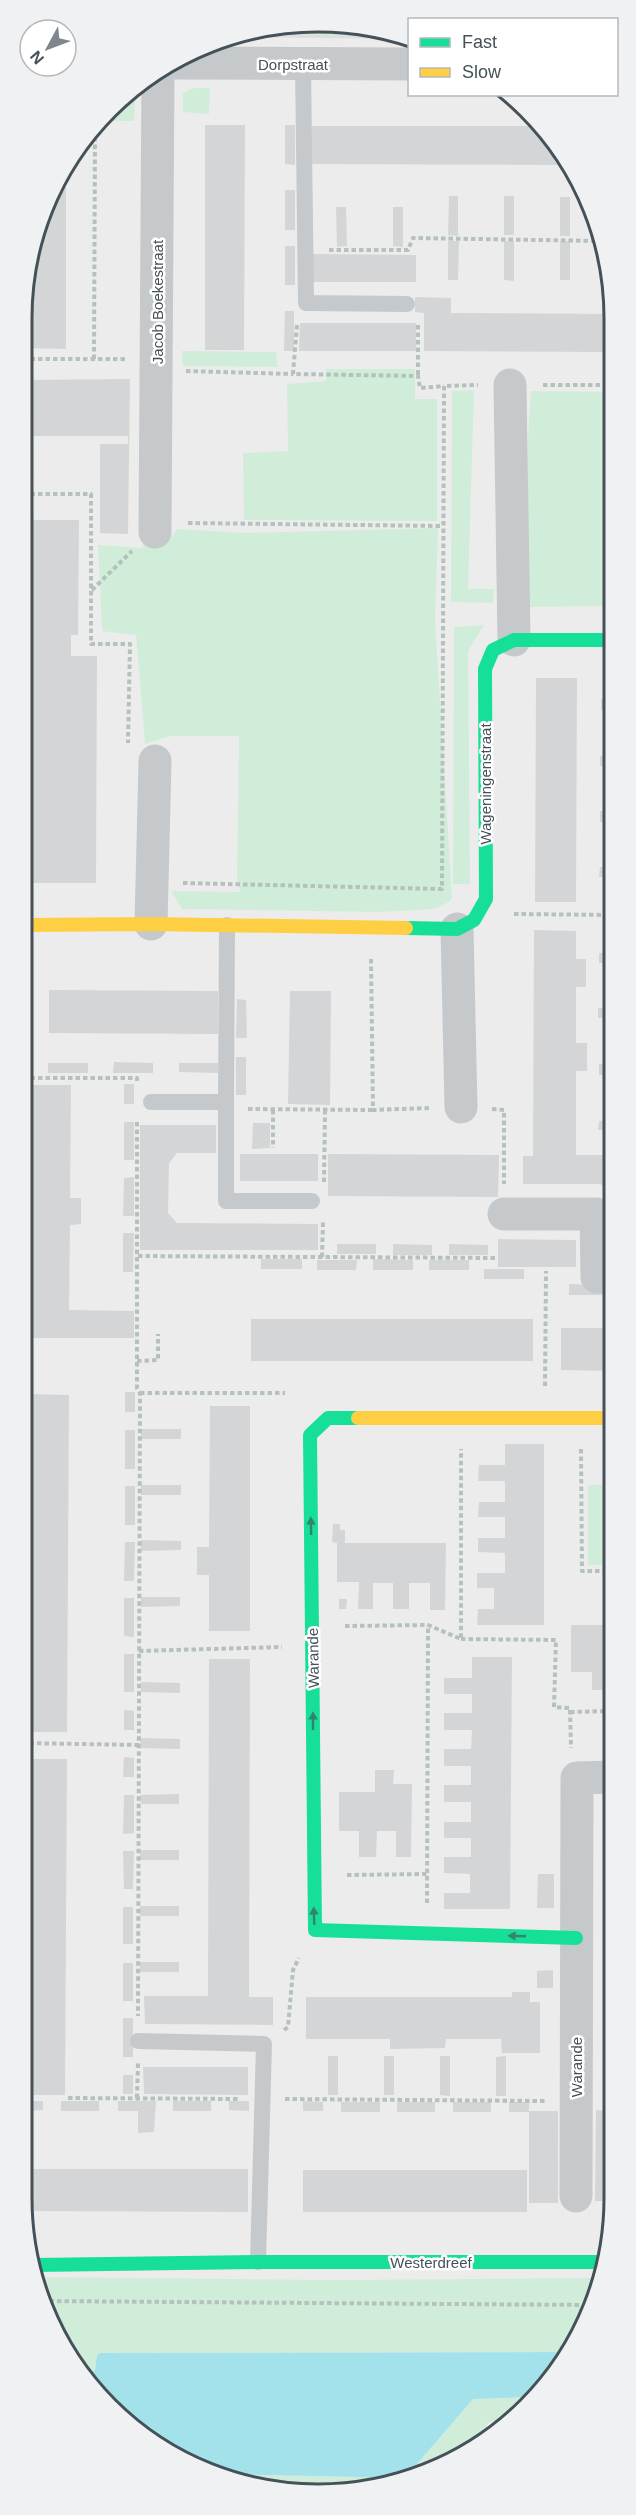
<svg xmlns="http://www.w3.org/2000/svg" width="636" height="2515" viewBox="0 0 636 2515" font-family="Helvetica,sans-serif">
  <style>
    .education { fill: #dfddde }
    .green { fill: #d0edd9 }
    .water { fill: #a4e2eb }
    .building { fill: #d4d5d6 }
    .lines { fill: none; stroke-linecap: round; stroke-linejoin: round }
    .path { stroke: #b4c1bc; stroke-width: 4; stroke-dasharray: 4.5 3; stroke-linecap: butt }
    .lane { stroke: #c6c9cb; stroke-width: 16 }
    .street { stroke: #c6c9cb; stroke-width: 33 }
    .fast { stroke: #16e098; stroke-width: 14 }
    .slow { stroke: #ffcf43; stroke-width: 14 }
    .oneway { fill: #34836f }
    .labels { text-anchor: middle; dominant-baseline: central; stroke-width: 5; stroke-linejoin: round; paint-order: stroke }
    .street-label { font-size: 15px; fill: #445159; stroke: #fff }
    .rim { fill: none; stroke: #445159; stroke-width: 3 }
  </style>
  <rect width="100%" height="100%" fill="#edecec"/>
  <path class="education" d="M357 24 408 39 229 37 241 31Z"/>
  <path class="green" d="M357 24 401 37 305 35V27Z
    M287 28V35H234L241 31Z
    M193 88H210L209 114 183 112V93Z
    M127 94 135 99 134 121H103Z
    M182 351 276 352 278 367 183 366Z
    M326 369H415V399H437V521L244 520 243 453 288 451 287 384 326 381Z
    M474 390 468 589H494L493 603 451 602 452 391Z
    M531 391 612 392V606L528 607V435Z
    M438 528 435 620 452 898 449 902 433 909 380 912 182 909 171 891 240 892 237 879 239 736H170L145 744 136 635 102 631 98 545 142 548 144 536H173L177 529 247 533Z
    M484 625 468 651 470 884H453L454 627Z
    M588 1485H612V1565H588Z
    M37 2277 334 2280 598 2278 575 2345 570 2352 100 2353 97 2355 95 2371 85 2372 84 2376 43 2310Z
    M530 2397 508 2422H489L467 2450 413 2478 298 2493 225 2474 405 2478 473 2399Z"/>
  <path class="water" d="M570 2352 530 2397 473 2399 405 2478 225 2474 186 2463 95 2393 91 2386V2379L84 2376V2372L95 2371 97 2355 100 2353Z"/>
  <path class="building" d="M205 125H245L244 350H205Z
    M285 125H295V165L285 164Z
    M312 126H541L569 165 312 164Z
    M66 163V349L23 348 24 279 61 169Z
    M285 190H295V230H285Z
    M449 196H458V236L448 235Z
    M504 196H514V235H504Z
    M560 197H570V236H560Z
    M336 207H346L347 246 337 247Z
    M393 207H403V247L393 246Z
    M448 241H459L458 280H448Z
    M504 241H514V281L504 280Z
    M560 241H570V280H560Z
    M285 246H295V285H285Z
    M313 254 416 255V282H313Z
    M415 297 451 298V313L612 314V352L424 351V313L415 312Z
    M285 311H294V351H284Z
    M300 323H416V351H299Z
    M128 379H130L128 534 100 533V444H128V436H23V380Z
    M23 520H79L78 635H71V656H97L96 883H26V868H23Z
    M536 678H577L576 902H535Z
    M601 699 612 700V710H601Z
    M600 756H612V766H600Z
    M600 811H612V822H600Z
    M600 867H612V877H599Z
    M534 930 576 931V959H586V987H576V1043H587V1071H576V1155H612V1189L600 1184H523V1156H533Z
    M599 953H612V963H599Z
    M49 990 218 991V1034L49 1033Z
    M290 991H331L330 1105 288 1104Z
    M237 999 246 1000 247 1038H236Z
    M598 1008H612V1018H598Z
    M236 1057H246V1095H236Z
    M114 1062 153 1063V1073H113Z
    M48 1063H88V1073H48Z
    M179 1063H218V1073L179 1072Z
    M599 1064H612V1075H599Z
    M124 1084H134V1104H124Z
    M29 1085H71L70 1198H81V1224L70 1225 69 1310 134 1311V1338H31V1311H27Z
    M612 1120V1130H598L599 1121Z
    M124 1122H134V1160H124Z
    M253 1123H270V1148L252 1149Z
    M140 1125H216V1153H177L169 1163 168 1213 177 1223 318 1224V1250H140Z
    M240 1154H318V1181H240Z
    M328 1154 499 1155 498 1197 328 1196Z
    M134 1177V1216H123L124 1178Z
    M123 1233H134L133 1272H123Z
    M498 1239 576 1240V1267H498Z
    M337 1244H376V1254H337Z
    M393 1244 432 1245V1255H393Z
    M449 1244 488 1245V1255H449Z
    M261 1259H302V1269H261Z
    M373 1259 413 1260V1270H373Z
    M317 1260H357L356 1270H317Z
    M429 1260H469V1270H429Z
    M484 1269H524V1279H484Z
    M569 1284 612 1286V1295H569Z
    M251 1319H533V1361H251Z
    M561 1328H612V1371L561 1370Z
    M125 1392H135V1412H125Z
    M27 1394 69 1395 67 1732H26Z
    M210 1406H250V1631H209V1575H197V1547H209Z
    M141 1429H181V1439H141Z
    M125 1430H135V1469H125Z
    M505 1444H544V1625H477L478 1609H494V1588H477V1573H505V1553L478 1552V1538H505V1517H478L479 1502H505V1481H478L479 1465H505Z
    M141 1485H181V1495H141Z
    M125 1486H135V1525H125Z
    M333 1524H340V1530H345V1543H446L445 1610H430V1583H409V1609H393V1583H373V1609H358L359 1582H337V1543L332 1542Z
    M141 1540 181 1541V1550L141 1551Z
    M125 1542H135L134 1581H124Z
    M141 1597H180V1606L141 1607Z
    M124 1598H134V1637L124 1636Z
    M339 1599H347L346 1609H339Z
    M571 1625H612V1666H608V1690H592V1672H571Z
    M124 1654H134V1692H124Z
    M472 1657H512L510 1909H444V1893H470V1874L444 1873V1857H471V1838H444V1822H471V1802H444V1785H471V1766H444V1749H471L472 1730H444V1713H472V1694H444V1678H472Z
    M209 1659H250L249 1997H273V2025L145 2024 144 1996H208Z
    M141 1682 180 1683V1693L141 1692Z
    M124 1710 134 1711V1730H124Z
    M141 1738 180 1739V1749L140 1748Z
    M124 1757 134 1758V1777H123Z
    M25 1759H67L65 2095H23Z
    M375 1770H394L393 1784H412L411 1857H396V1831H377L376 1857H359V1831H339V1792H375Z
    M179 1794V1804H141L140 1795Z
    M124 1795H134V1833L123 1834Z
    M140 1850H179V1860H140Z
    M123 1851H134L133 1889H124Z
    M538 1874H554V1908H537Z
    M140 1906H179V1916H140Z
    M123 1907H133V1944H123Z
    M140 1962H179V1972H140Z
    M123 1963H133V2001H123Z
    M553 1970V1988H537V1971Z
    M512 1992H530V2002H540V2053H502L501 2039H446L445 2048 390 2049V2039H306V1997H512Z
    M123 2018H133V2057H123Z
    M328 2056H338V2095H328Z
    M384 2056H394V2095H384Z
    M440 2056H450V2096L440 2095Z
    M506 2056V2096H496V2057Z
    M143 2067H248V2095L144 2094Z
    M123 2075H133V2094H123Z
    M23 2101H43V2110L24 2111Z
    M61 2101H99V2111H61Z
    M118 2101H156L154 2132 138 2133V2111H118Z
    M173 2101H211V2111H173Z
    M229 2101H249V2111L229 2110Z
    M303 2101 323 2102V2111H303Z
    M341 2102H380V2112H341Z
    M397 2102H435V2112H397Z
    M453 2102H491V2112H453Z
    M509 2102H529V2112H509Z
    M596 2110 612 2111V2201H595Z
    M529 2111H558V2203H529Z
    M23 2169H248V2212L24 2211Z
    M303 2170H527V2212H303Z"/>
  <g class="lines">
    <path class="path" d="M329 250H408L413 238 601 241
      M297 325 293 374 418 376 420 388 444 386
      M418 325V376
      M23 359H126
      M94 359 95 130
      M186 371 293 374
      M543 385H612
      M23 494H91V644H130L128 743
      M188 523 443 526
      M92 590 132 551
      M183 883 442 889 444 386 478 385
      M514 914 612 915
      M371 959 373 1110 430 1108
      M23 1078H137V1084
      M248 1109 373 1110
      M492 1109 504 1110V1184
      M273 1110V1148
      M137 1122V1388L140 1393 138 2016
      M324 1182 325 1110
      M138 1256 495 1258
      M322 1257 323 1222
      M137 1361 158 1360V1334
      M545 1386 546 1271
      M140 1393H285
      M581 1449 582 1571H612
      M345 1626 428 1625 461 1639V1449
      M461 1639 556 1640 554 1707 570 1708 571 1748
      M139 1651 282 1647
      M570 1712 612 1711
      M22 1743 139 1745
      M347 1875 427 1874
      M427 1903 428 1625
      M284 2030 288 2027 293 1970 299 1958
      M68 2098 239 2099
      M137 2098 138 2063
      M285 2099 545 2101
      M42 2301 589 2305"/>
    <path class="lane" d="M303 64 306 303 407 304
      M151 1102H226L227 925
      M226 1102V1201H312
      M138 2041 264 2044 258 2262"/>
    <path class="street" d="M177 63 410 64
      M510 385 514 640
      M155 532 158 72
      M151 924 155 761
      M457 929 461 1107
      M504 1214H596L597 1277H612
      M576 2196 577 1778 612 1777"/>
    <path class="fast" d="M406 928 457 929 474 920 486 899 485 669 493 650 514 640H612
      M358 1418H328L310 1435 315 1930 576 1938
      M34 2265 258 2262H604"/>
    <path class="slow" d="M23 925 151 924 406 928
      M358 1418H612"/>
  </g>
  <defs><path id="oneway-solid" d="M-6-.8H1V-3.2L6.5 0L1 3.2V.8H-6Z" transform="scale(1.5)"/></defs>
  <g class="oneway">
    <use href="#oneway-solid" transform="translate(311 1526) rotate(-91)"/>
    <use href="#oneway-solid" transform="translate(313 1721) rotate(-90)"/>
    <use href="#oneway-solid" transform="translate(314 1916) rotate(-92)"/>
    <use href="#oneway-solid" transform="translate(517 1936) rotate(-178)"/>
  </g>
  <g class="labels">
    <g class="street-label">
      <text x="293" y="64">Dorpstraat</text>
      <text transform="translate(157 302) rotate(-90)">Jacob Boekestraat</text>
      <text transform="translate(485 784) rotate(-90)">Wageningenstraat</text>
      <text transform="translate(313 1658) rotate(-91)">Warande</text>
      <text transform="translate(576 2067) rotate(-90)">Warande</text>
      <text x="431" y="2262">Westerdreef</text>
    </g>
  </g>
  <path d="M0 0H636V2515H0ZM318 32H318A286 286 0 0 1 604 318V2198A286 286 0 0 1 318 2484H318A286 286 0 0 1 32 2198V318A286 286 0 0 1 318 32Z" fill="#f0f1f2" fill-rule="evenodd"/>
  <path class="rim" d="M318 32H318A286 286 0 0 1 604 318V2198A286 286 0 0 1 318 2484H318A286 286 0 0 1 32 2198V318A286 286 0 0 1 318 32Z"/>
  <rect x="408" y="18" width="210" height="78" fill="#ffffff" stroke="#b4b9bd" stroke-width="1.5"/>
  <rect x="420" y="38" width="30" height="9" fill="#16e098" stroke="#b4b9bd" stroke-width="1.5"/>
  <text x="462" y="48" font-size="18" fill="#445159">Fast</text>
  <rect x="420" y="68" width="30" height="9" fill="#ffcf43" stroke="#b4b9bd" stroke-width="1.5"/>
  <text x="462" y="78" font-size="18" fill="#445159">Slow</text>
  <g transform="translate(48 48) rotate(229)"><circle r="28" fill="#ffffff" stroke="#b4b9bd" stroke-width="1.5"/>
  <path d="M0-4.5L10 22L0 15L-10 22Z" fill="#7f878c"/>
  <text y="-9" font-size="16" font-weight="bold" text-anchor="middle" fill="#445159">N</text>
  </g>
</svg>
